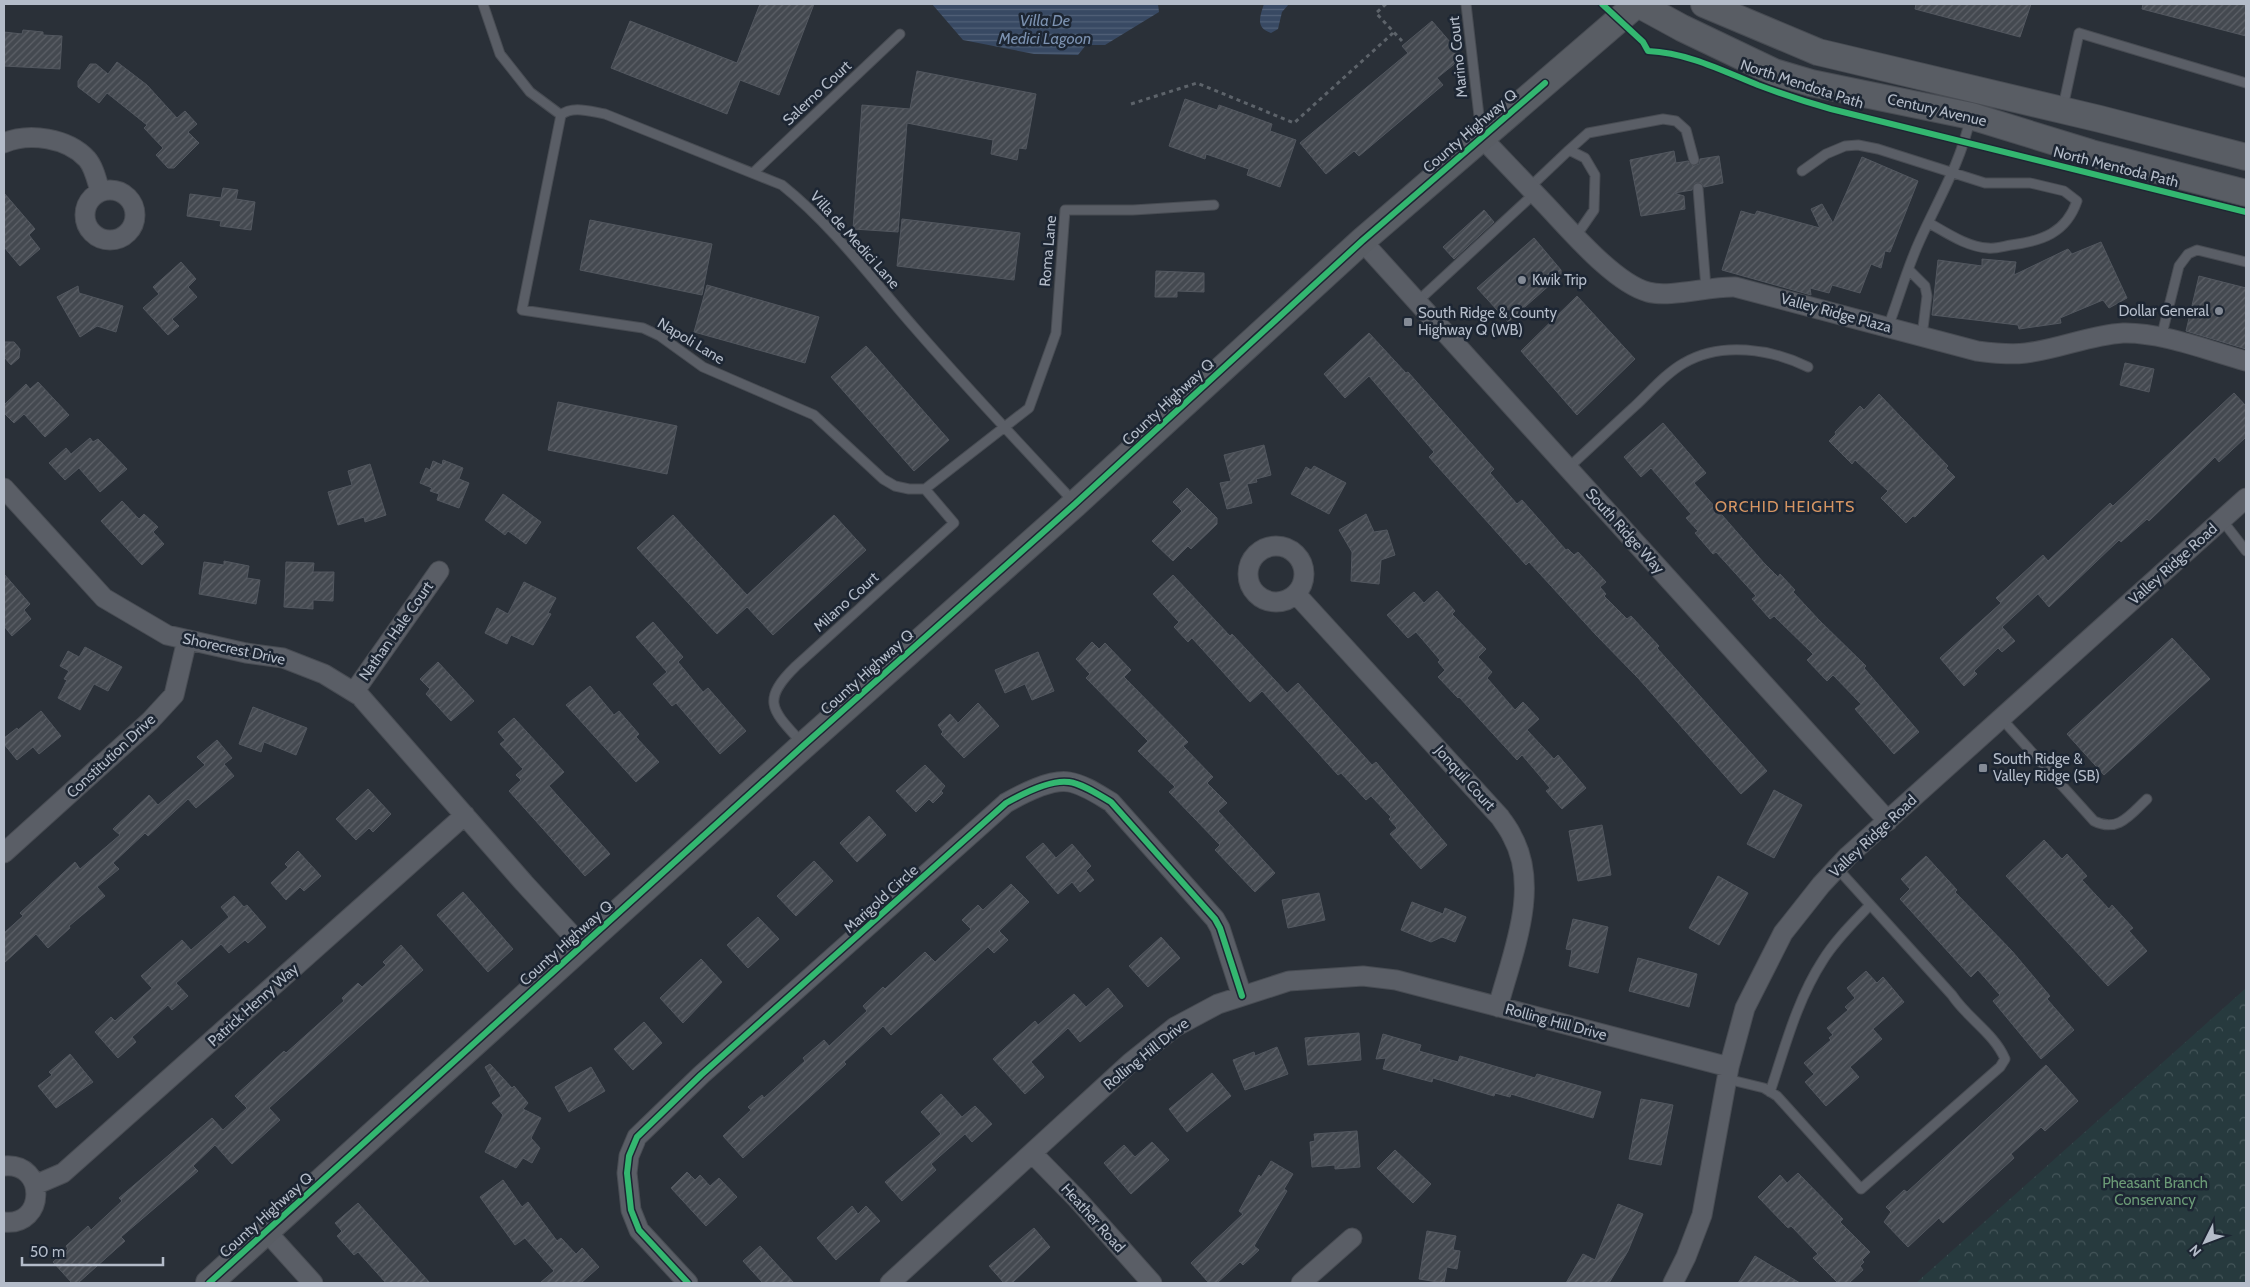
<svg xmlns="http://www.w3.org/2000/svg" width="2250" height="1287" viewBox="0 0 2250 1287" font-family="Cabin,sans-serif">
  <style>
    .park { fill: url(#park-crowns) }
    .water { fill: url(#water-rules) }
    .building { fill: url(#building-hatch); stroke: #52575f }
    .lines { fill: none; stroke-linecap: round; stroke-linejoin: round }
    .lane-casing { stroke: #484c53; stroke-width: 11 }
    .street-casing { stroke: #484c53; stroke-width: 21 }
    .secondary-casing { stroke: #484c53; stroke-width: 28 }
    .path { stroke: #5d636a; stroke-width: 3; stroke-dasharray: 4 4; stroke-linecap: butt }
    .lane { stroke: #5a5e66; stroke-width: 9 }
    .street { stroke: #5a5e66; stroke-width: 19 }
    .secondary { stroke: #595d64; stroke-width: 26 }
    .cycleway-casing { stroke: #1d2633; stroke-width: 9 }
    .cycleway { stroke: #33b770; stroke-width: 6 }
    .poi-dot { fill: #848b96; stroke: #1d2633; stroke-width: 2 }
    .labels { text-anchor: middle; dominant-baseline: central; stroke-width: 5; stroke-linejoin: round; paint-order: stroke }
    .street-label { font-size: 15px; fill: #b4bcc9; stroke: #1d2633 }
    .poi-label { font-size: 15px; fill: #b4bcc9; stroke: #1d2633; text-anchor: start }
    .park-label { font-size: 15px; fill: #6b9a76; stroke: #1d2633 }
    .water-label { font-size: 16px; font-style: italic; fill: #7c92b1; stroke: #1d2633 }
    .neighbourhood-label { font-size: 16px; letter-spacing: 1px; fill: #d59563; stroke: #1d2633 }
  </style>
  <defs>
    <pattern id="park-crowns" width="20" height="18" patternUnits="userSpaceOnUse" patternTransform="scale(1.25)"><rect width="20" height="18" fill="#273a3e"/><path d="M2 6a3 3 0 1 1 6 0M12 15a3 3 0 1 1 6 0" fill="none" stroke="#445559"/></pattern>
    <pattern id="water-rules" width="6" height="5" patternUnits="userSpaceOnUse" patternTransform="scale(1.25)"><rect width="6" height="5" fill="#384963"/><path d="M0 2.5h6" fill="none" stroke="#526178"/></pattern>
    <pattern id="building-hatch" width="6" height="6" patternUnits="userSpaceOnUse" patternTransform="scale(1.25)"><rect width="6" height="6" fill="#444950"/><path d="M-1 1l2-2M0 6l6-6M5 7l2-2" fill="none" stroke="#5d6168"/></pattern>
  </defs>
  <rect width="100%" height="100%" fill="#2a3038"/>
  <path class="park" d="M2246 988V1283H1916Z"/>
  <path class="water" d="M932 4H1158L1159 12 1105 45H1086L1078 55 1034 54 963 40Z
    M1264 4H1289L1282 12 1278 29 1271 33C1255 28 1260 16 1264 4Z"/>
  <path class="building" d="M760 4H814L779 95 740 80 727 114 611 68 630 21 737 63Z
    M1916 4H2031L2020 37 1915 9Z
    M2143 4H2246V36L2142 9Z
    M1432 21 1463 57 1437 78 1443 85 1359 156 1354 151 1326 174 1300 143 1408 53 1402 46Z
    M23 30 43 32V35L62 36 60 69 4 66V32L22 34Z
    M117 62 147 85 177 118 185 111 197 124 188 132 199 143 174 168H168L156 155 163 148 144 128 147 125 107 93 99 103 78 87V81L90 64H96L108 74Z
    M917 71 1036 94 1026 149 1019 148 1017 160 991 154 993 140 907 123 898 232 853 229 862 105 910 109Z
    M1185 99 1217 110 1219 105 1272 124 1270 131 1296 140 1280 187 1247 175 1249 169 1206 154 1205 159 1169 146Z
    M1674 151 1676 163 1688 161 1693 166 1699 164 1700 159 1719 156 1723 183 1704 187 1701 183H1695L1692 190 1674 193 1684 196 1685 209 1641 216 1630 160Z
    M1862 157 1918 181 1890 252 1885 251 1881 268 1871 264 1860 293 1832 285 1829 293 1810 288 1811 295 1722 270 1741 211 1755 215 1757 211 1820 228 1811 209 1822 204 1833 223Z
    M223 188 238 190 236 199 255 202 251 230 220 226 221 221 187 216 190 194 221 198Z
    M4 193 35 229 29 235 40 249 20 266 4 247Z
    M1484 210 1494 222 1454 259 1443 247Z
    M902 219 1020 233 1014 280 897 266Z
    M590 220 712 244 702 295 580 270Z
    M1534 238 1561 270V275L1508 322 1477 288Z
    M2101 242 2127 298 2109 308 2103 300 2060 318 2061 323 2019 329 2018 325 1932 315 1938 260 1982 266V259L2016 262 2014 275 2068 249 2072 254Z
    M181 262 196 279 188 287 197 297 172 319 179 326 168 335 143 308 159 294 153 287Z
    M1156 271 1204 273V292L1177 291V297H1155Z
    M2199 276 2246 288V349L2186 331Z
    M707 285 819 317 805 363 694 332Z
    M78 286 79 293 123 306 116 332 97 326 80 337 57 297Z
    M1577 296 1635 359 1577 415 1521 351Z
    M1369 333 1406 373 1408 372 1494 469 1490 473 1517 504 1522 500 1566 550 1568 549 1574 555 1578 552 1606 582 1600 587 1606 594 1604 596 1627 619 1631 616 1659 646 1657 648 1767 771 1741 794 1638 678 1596 635 1529 562 1526 565 1429 457 1434 452 1369 376 1345 398 1324 374Z
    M4 342H14L20 349 19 358 11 365 4 357Z
    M866 346 949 440 914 471 831 377Z
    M2125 363 2154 369 2149 392 2120 385Z
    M38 382 69 415 45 437 24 414 14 423 4 413V405L26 384 30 389Z
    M2234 393 2246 406V437L2219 462 2215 457 2149 521 2147 519 2121 542 2119 540 2049 607 2038 594 2002 627 2015 641 2002 652 1998 648 1974 671 1977 674 1964 686 1940 658 2001 603 1996 598 2043 555 2048 561 2110 503 2113 506Z
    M1879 394 1948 466 1946 468 1955 477 1915 517 1913 516 1906 523 1881 498 1888 491 1855 460 1852 464 1829 441 1836 434 1835 432 1860 406 1864 410Z
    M558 402 677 426 667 474 548 450Z
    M1663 423 1706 473 1694 483 1764 563 1778 577 1780 574 1795 590 1793 592 1819 620 1866 666 1864 668 1919 732 1894 754 1855 709 1861 704 1833 675 1827 681 1807 660 1813 654 1774 616 1770 619 1752 599 1756 596 1716 552 1713 554 1695 533 1698 531 1686 518 1691 514 1651 468 1641 477 1624 457Z
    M90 438 93 442 98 439 127 469 100 492 79 468 65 480 49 463 66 448 71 454Z
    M1264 445 1271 475 1256 479 1257 482 1247 484 1252 503 1227 509 1220 483 1231 481 1224 455Z
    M443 460 463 468 459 479 469 483 459 508 437 500 439 494 430 491 432 488 420 483 426 468 430 470 433 461 442 465Z
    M370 464 386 515 365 522 364 517 338 525 328 492 352 485 348 471Z
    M1314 466 1346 483 1329 514 1291 494 1306 467 1311 470Z
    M1187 488 1217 518V524L1191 549 1188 546 1173 561 1152 541 1182 511 1173 502Z
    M503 494 541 522 526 544 508 531 505 535 485 520Z
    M122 501 139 519 144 514 158 527 153 532 164 544 142 565 101 521Z
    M1366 514 1374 532 1387 530 1395 555 1381 560 1379 584 1351 581 1352 552 1339 530Z
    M673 515 747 595 834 515 866 550 773 635 747 607 717 634 637 548Z
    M224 561 249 566 247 578 260 580 256 604 199 594 204 562 224 565Z
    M286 562 314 563 313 572H334L333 601 313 600V609L284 607Z
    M4 574 30 604 24 610 31 619 12 636 4 626Z
    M1173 575 1230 636 1232 634 1287 693 1298 683 1372 765 1376 762 1447 845 1421 869 1390 834 1397 828 1389 819 1391 817 1371 796 1366 800 1341 773 1338 775 1262 691 1250 702 1192 638 1188 642 1174 627 1179 622 1153 594Z
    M524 582 556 598 548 613 551 614 533 645 511 635 507 644 485 633 497 608 508 614Z
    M1437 591 1455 611 1452 614 1486 649 1478 657 1492 672 1487 678 1515 710 1523 702 1539 719 1527 730 1554 759 1558 755 1586 788 1562 809 1546 791 1550 788 1522 755 1517 760 1459 697 1458 698 1438 677 1445 670 1438 662 1440 660 1416 632 1408 638 1387 615 1414 592 1424 603Z
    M653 622 683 657 678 662 703 692 708 688 746 731 720 754 676 703 672 706 653 684 667 672 636 637Z
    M2172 638 2210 679 2104 775 2067 734Z
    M1092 642 1099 649 1105 643 1131 670 1124 677 1188 742 1183 746 1213 777 1207 783 1227 803 1218 811 1275 873 1255 892 1215 850 1220 845 1169 792 1175 787 1138 751 1148 741 1086 678 1090 674 1076 659Z
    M85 647 122 667 108 691 94 684 80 710 58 698 67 680 64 679 69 671 60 666 68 651 79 657Z
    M1038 652 1054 691 1032 700 1025 684 1005 693 995 670Z
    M438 662 474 701 451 721 426 694 430 689 420 679Z
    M590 686 614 715 619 711 639 734 636 737 659 762 636 782 566 705Z
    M978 703 999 726 964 758 941 734 943 732 938 725 950 714 958 723Z
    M253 707 307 728 296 755 264 742 261 752 239 744Z
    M41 711 61 736 39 754 33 747 17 760 4 744V738L17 728 18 730Z
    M514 718 564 772 549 786 610 854 585 876 509 791 521 780 516 775 523 769 500 744 505 740 498 732Z
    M217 740 232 758 224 764 234 776 196 808 188 799 148 836 145 833 113 863 119 869 97 887 105 896 69 926 70 928 48 948 36 934 4 963V933L23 916 20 913 75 862 80 869 120 835 113 829 149 795 158 805 205 765 197 757Z
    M925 765 945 786 941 791 943 793 933 803 929 799 916 812 896 791Z
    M368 789 391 814 373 832 369 828 356 840 336 819Z
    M1774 790 1802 805 1774 858 1747 844Z
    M869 816 886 835 857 862 840 843Z
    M1602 825 1611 875 1578 881 1569 831Z
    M2044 840 2062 859 2067 854 2087 876 2082 880 2109 909 2112 905 2133 928 2129 931 2147 951 2108 986 2006 876Z
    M1043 843 1056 858 1072 844 1091 866 1086 871 1094 880 1080 892 1072 882 1058 894 1026 857Z
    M298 851 321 876 304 891 300 887 286 900 271 883 288 867 285 864Z
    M1926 856 1957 890 1955 892 2012 951 2050 996 2047 999 2074 1030 2041 1059 1993 1001 2000 995 1978 970 1971 977 1900 899 1910 889 1901 879Z
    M814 861 833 881 796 916 777 896Z
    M1718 876 1748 893 1719 945 1689 928Z
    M1011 884 1029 902 999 931 1008 940 994 953 988 947 891 1035 883 1026 844 1062 846 1064 743 1158 723 1136 751 1110 748 1107 762 1095 764 1098 805 1061 803 1058 824 1040 829 1046 867 1011 863 1006 883 987 885 989 925 952 935 962 971 929 962 920 978 905 983 910Z
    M463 892 513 949 488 972 437 915Z
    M1319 893 1325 920 1288 928 1282 900Z
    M234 896 244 907 247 905 266 927 248 943 245 940 229 953 221 944 176 983 188 996 172 1010 168 1005 132 1037 136 1042 118 1058 95 1032 111 1017 115 1021 152 988 141 976 182 940 191 950 229 917 221 907Z
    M1412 902 1443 914 1445 908 1466 917 1455 942 1442 937 1431 942 1401 930Z
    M758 917 779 939 748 968 727 945Z
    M1573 919 1608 927 1598 973 1569 966 1572 950 1566 949Z
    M1161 937 1180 958 1148 987 1129 966Z
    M401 945 423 970 269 1108 280 1120 232 1164 215 1145 193 1166 198 1171 121 1237 125 1241 78 1283H72L53 1262 68 1249 66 1246 88 1226 91 1230 122 1201 119 1198 212 1118 223 1130 247 1108 235 1096 284 1051 286 1053 344 1001 342 998 358 983 362 987 386 965 383 962Z
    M1638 958 1697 974 1689 1007 1629 991Z
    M701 959 722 982 683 1023 660 998Z
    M1866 971 1877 983 1883 977 1904 1002 1873 1029 1882 1039 1850 1067 1859 1077 1826 1106 1805 1082 1814 1074 1804 1063 1831 1040 1829 1038 1833 1035 1827 1028 1848 1010 1845 1007 1855 998 1847 988Z
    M1108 988 1123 1006 1080 1042 1068 1028 1031 1062 1044 1077 1025 1094 993 1059 1035 1021 1038 1025 1074 994 1086 1007Z
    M644 1022 662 1043 633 1070 614 1049Z
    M1359 1033 1361 1060 1308 1065 1305 1038Z
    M1383 1034 1421 1045 1419 1051 1458 1062 1460 1056 1535 1078 1537 1074 1601 1092 1593 1118 1511 1094 1510 1097 1495 1093 1494 1096 1433 1078 1432 1082 1383 1069 1386 1058 1376 1059Z
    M1277 1047 1288 1074 1245 1090 1233 1060 1254 1052 1255 1056Z
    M70 1054 93 1082 56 1108 38 1086 52 1075 49 1072Z
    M490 1064 512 1088 514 1086 528 1103 523 1109 541 1118 531 1138 540 1148 532 1163 523 1158 516 1168 485 1152 503 1115 492 1103 501 1096 485 1067Z
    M2046 1065 2078 1101 2045 1131 2041 1127 2011 1154 2014 1158 1943 1223 1939 1218 1908 1247 1884 1222 1891 1212 1886 1207 1904 1190 1907 1192Z
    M591 1067 605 1091 569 1112 555 1087Z
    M1212 1073 1231 1096 1187 1132 1169 1109Z
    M941 1094 962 1117 975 1106 992 1124 972 1142 965 1134 931 1164 936 1170 902 1201 885 1182 941 1134 921 1112Z
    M1641 1099 1673 1105 1661 1165 1629 1159Z
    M1357 1131 1360 1167 1335 1169V1165L1312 1167 1310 1142 1315 1141 1314 1134Z
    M1152 1142 1169 1160 1131 1194 1104 1163 1124 1145 1135 1157Z
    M1395 1150 1431 1184 1413 1203 1377 1168Z
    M1271 1161 1293 1174 1284 1189 1287 1191 1254 1246 1259 1250 1243 1265 1240 1262 1217 1283H1209L1191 1263 1243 1214 1239 1211 1259 1175 1261 1177Z
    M687 1172 695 1180 700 1175 710 1186 719 1178 737 1197 706 1226 671 1188Z
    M1798 1173 1843 1219 1840 1222 1870 1252 1862 1260 1864 1262 1860 1266 1863 1270 1849 1283H1838L1813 1258 1818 1254 1791 1226 1788 1228 1758 1197 1780 1175 1787 1183Z
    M503 1180 522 1207 528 1202 557 1241 561 1238 576 1254 582 1248 599 1267 581 1283H540L554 1271 525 1238 515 1245 480 1197Z
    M358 1203 430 1283H386L358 1252 354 1255 337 1236 342 1231 335 1223Z
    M1618 1204 1643 1214 1628 1251 1609 1283H1566L1583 1254 1595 1260Z
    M852 1206 858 1214 866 1206 880 1221 836 1260 817 1238Z
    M1034 1228 1050 1247 1012 1283H1004L989 1266Z
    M1427 1231 1456 1236 1453 1250 1460 1251 1457 1269 1447 1267 1444 1283 1419 1279Z
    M760 1246 794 1283H763L743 1261Z
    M1755 1256 1800 1283H1738Z"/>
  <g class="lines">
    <g class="lane-casing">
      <path id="lane" d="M483 4 500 54 530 92 561 115
        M1466 4 1481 133
        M2063 107 2079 33 2246 83
        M1569 150 1588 133 1663 119 1676 121 1686 130 1694 160
        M1802 171 1826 154 1845 146 1858 145 1878 149 1985 183H2030L2064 191 2077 201C2066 233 2042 241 2011 245 2004 246 1996 249 1988 248 1967 247 1947 233 1929 223
        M753 173 900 34
        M1530 187 1569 150 1585 158 1595 175 1594 210 1576 236
        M1698 188 1706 288
        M1909 270 1925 286 1927 296 1922 336
        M1418 301 1535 193
        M1888 327C1899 298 1907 268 1920 240 1938 200 1961 162 1970 119
        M2161 338 2179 266 2188 254 2197 250 2246 262
        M1568 468C1591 447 1613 426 1635 406 1650 392 1666 373 1684 363 1721 341 1771 349 1808 367
        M1074 502C1020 444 966 387 914 327 872 279 832 225 782 185L605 114C592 112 572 105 561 115L522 310 643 328 660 336 703 367 814 415 883 479 895 486 909 489H925L1029 408 1056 333 1065 210H1133L1214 205
        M2222 520 2246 551
        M2001 718 2094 821C2118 833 2130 815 2147 799
        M802 743C772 710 760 701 796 666L954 523 925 489
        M1727 1079 1764 1088 1777 1096 1861 1189 2000 1067 2005 1059C1994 1033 1967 1018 1952 995L1837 868
        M1770 1092C1785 1047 1797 1000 1823 960 1836 939 1854 922 1870 905"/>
    </g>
    <g class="street-casing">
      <path id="street" d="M1482 138C1503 160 1524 182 1545 204 1569 229 1614 283 1648 292 1670 298 1710 286 1735 287L1977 351C1993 353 2009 355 2026 353 2059 349 2090 335 2123 333 2162 332 2209 351 2246 361
        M4 143C29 132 68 138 87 159 94 167 97 181 100 191
        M85 215a25 25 0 1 1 50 0a25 25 0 1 1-50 0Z
        M1362 241 1888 821
        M4 488 104 598 167 635 246 653 283 658 324 674 360 696 524 883 582 946
        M1248 574a28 28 0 1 1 56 0a28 28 0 1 1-56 0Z
        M1296 594 1500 817C1504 823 1509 829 1512 836 1541 888 1512 954 1498 1007
        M354 692 439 571
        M4 853 150 721 174 695 187 640
        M1032 1153 1077 1199 1152 1283
        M4 1166C47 1162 46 1227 4 1222
        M35 1185 63 1173 465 815
        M266 1231 313 1283
        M688 1283 639 1230 631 1210 627 1173 629 1156 637 1137 701 1075 1006 803C1022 794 1050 779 1069 782 1083 784 1099 795 1111 802L1215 919 1220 928 1242 996
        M890 1283 1130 1063 1175 1027 1218 1004 1289 981 1363 976 1396 980 1729 1067
        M1301 1283 1352 1238
        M1673 1283 1686 1257 1702 1215 1729 1067 1745 1008 1783 933 1821 885 1848 856 2246 498"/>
    </g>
    <g class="secondary-casing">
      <path id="secondary" d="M1638 4 1682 28 1774 72 1811 83 1971 116 2091 153 2246 193
        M1704 4 1818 52 2100 119 2246 157
        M209 1283 804 745 1075 504 1362 241 1637 4"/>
    </g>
    <path class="path" d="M1386 4 1376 13 1402 41
      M1131 104 1197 83 1294 123 1393 33"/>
    <use href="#lane" class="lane"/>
    <use href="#street" class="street"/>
    <use href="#secondary" class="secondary"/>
    <g class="cycleway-casing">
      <path id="cycleway" d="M1602 4 1643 42 1648 51C1688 53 1721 70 1758 85 1782 94 1806 102 1831 109L2246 212
        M209 1283 804 745 1075 504 1362 241 1545 83
        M688 1283 639 1230 631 1210 627 1173 629 1156 637 1137 701 1075 1006 803C1022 794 1050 779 1069 782 1083 784 1099 795 1111 802L1215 919 1220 928 1242 996"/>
    </g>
    <use href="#cycleway" class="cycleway"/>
  </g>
  <g class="poi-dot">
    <circle cx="1522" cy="280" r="5"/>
    <circle cx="2219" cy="311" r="5"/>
    <rect x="1403" y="317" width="10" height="10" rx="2.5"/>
    <rect x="1978" y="763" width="10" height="10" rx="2.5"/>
  </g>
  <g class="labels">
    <g class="street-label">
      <text transform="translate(1458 57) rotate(-96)">Marino Court</text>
      <text transform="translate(1802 84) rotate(18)">North Mendota Path</text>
      <text transform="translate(817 93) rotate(-43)">Salerno Court</text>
      <text transform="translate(1937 110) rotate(13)">Century Avenue</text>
      <text transform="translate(1470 131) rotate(-41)">County Highway Q</text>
      <text transform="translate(2116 167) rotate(14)">North Mentoda Path</text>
      <text transform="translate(855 240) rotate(48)">Villa de Medici Lane</text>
      <text transform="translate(1048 251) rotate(-85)">Roma Lane</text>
      <text transform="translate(1836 313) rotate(15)">Valley Ridge Plaza</text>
      <text transform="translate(691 341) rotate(31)">Napoli Lane</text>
      <text transform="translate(1168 402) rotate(-43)">County Highway Q</text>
      <text transform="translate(1625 531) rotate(48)">South Ridge Way</text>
      <text transform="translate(2173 564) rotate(-42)">Valley Ridge Road</text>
      <text transform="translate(846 602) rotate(-42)">Milano Court</text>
      <text transform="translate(396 631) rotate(-55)">Nathan Hale Court</text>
      <text transform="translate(234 649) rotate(12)">Shorecrest Drive</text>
      <text transform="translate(867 672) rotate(-42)">County Highway Q</text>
      <text transform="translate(111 756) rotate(-43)">Constitution Drive</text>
      <text transform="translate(1465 778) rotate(48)">Jonquil Court</text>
      <text transform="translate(1873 836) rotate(-43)">Valley Ridge Road</text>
      <text transform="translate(881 899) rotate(-42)">Marigold Circle</text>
      <text transform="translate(566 943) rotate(-42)">County Highway Q</text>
      <text transform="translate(253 1005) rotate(-42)">Patrick Henry Way</text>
      <text transform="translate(1556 1022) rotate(15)">Rolling Hill Drive</text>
      <text transform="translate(1146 1054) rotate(-39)">Rolling Hill Drive</text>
      <text transform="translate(266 1215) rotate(-42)">County Highway Q</text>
      <text transform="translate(1093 1218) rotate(48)">Heather Road</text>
    </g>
    <g class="poi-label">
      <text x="1532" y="280">Kwik Trip</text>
      <text x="2209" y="311" text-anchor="end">Dollar General</text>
      <text x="1418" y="313">South Ridge &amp; County<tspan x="1418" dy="17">Highway Q (WB)</tspan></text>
      <text x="1993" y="759">South Ridge &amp;<tspan x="1993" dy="17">Valley Ridge (SB)</tspan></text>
    </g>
    <g class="park-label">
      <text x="2155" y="1183">Pheasant Branch<tspan x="2155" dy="17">Conservancy</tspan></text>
    </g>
    <g class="water-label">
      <text x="1045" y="20">Villa De<tspan x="1045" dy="18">Medici Lagoon</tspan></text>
    </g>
    <g class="neighbourhood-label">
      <text x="1785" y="506">ORCHID HEIGHTS</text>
    </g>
  </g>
  <rect width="2250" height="1287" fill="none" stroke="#b4bcc9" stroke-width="10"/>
  <g transform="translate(2205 1242) rotate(228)" stroke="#1d2633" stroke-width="4" paint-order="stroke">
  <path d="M0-4L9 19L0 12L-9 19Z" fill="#b4bcc9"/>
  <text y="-8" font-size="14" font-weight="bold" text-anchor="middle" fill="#b4bcc9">N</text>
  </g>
  <path d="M22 1257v8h141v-8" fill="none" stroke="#b4bcc9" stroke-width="2.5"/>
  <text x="30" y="1257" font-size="15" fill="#b4bcc9" stroke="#1d2633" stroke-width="4" paint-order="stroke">50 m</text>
</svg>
